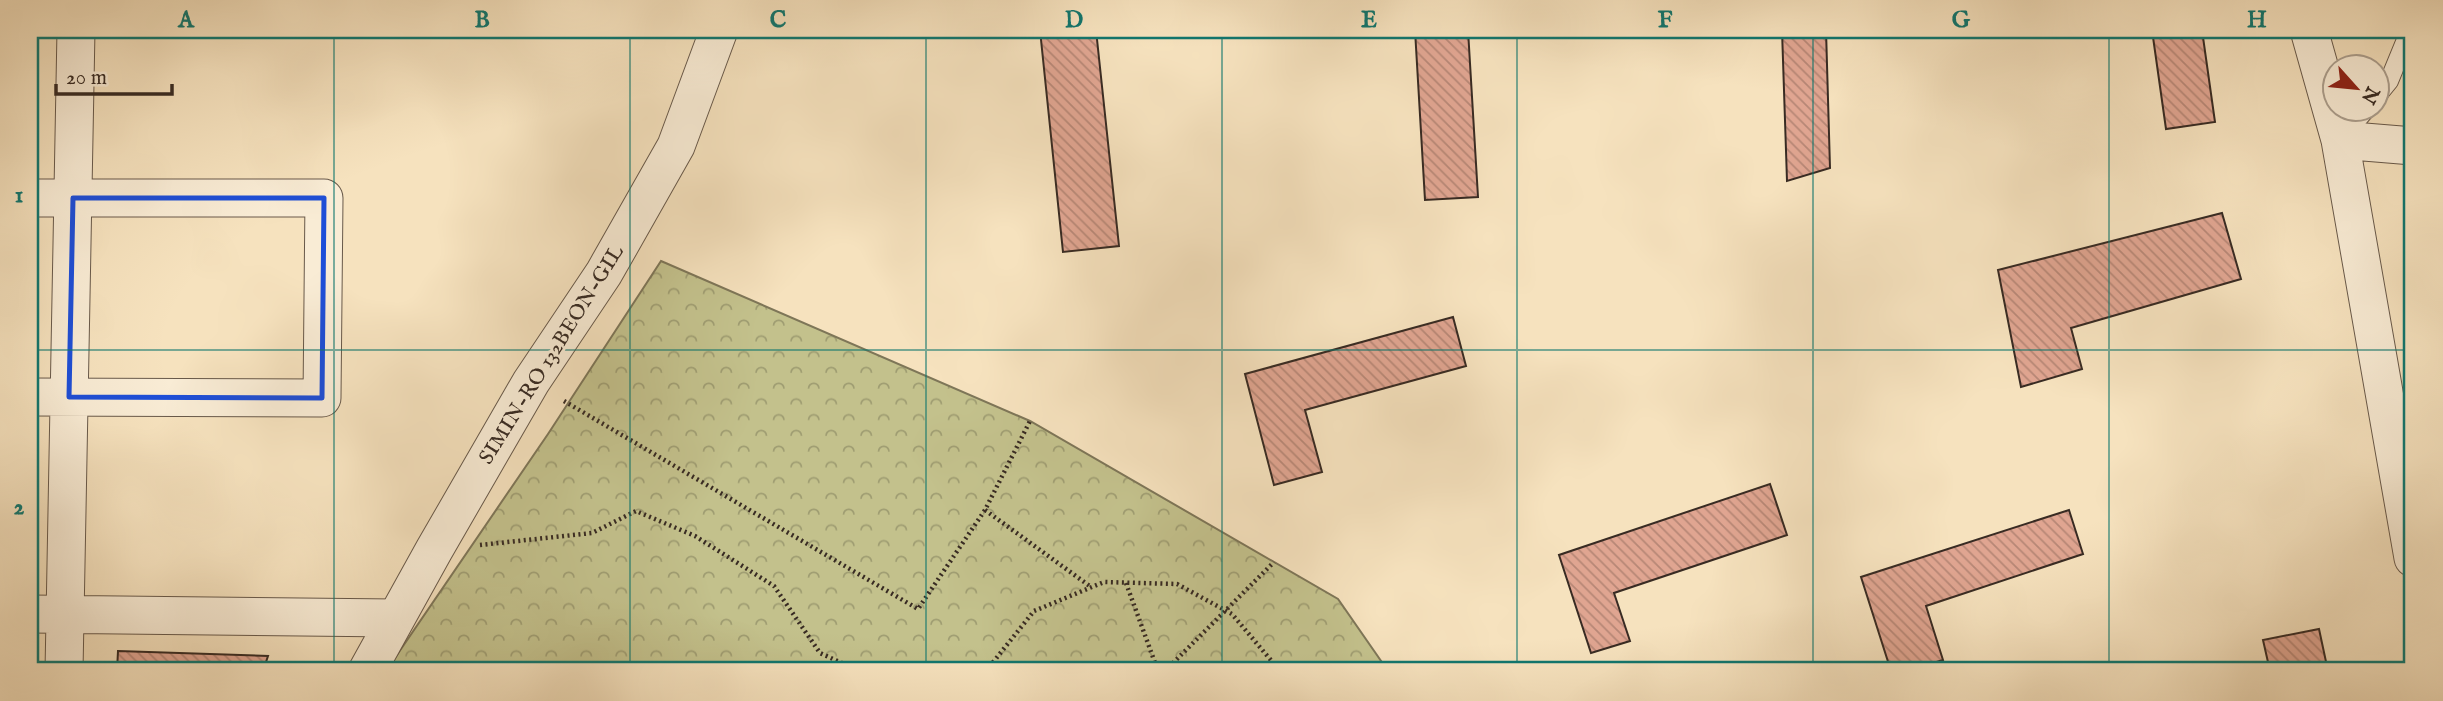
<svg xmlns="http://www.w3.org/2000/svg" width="2443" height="701" viewBox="0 0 2443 701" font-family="'IM FELL English',serif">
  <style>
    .forest { fill: url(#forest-crowns); stroke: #7e7658; stroke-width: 2 }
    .building { fill: url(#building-back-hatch); stroke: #382b23; stroke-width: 2 }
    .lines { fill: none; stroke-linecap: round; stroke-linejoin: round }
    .service-casing { stroke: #68594a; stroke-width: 20 }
    .minor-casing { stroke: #68594a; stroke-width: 39 }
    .path { stroke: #382b23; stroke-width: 4.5; stroke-dasharray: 2 3.5; stroke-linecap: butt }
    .service { stroke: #f9ecd5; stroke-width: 18 }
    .minor { stroke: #f9ecd5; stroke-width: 37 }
    .marked { fill: none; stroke: #1d4ed8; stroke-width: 5; stroke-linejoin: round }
    .grid { fill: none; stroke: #0f766e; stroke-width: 2; stroke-opacity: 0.55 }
    .labels { text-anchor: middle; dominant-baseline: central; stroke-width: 6; stroke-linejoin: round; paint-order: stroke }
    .street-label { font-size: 21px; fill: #382b23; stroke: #f9ecd5 }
    .neatline { fill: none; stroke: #0f766e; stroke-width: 2.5 }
    .grid-label { font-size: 23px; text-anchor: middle; font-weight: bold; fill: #0f766e }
  </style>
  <defs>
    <pattern id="forest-crowns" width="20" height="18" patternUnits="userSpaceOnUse" patternTransform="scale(1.75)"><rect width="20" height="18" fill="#c3c18c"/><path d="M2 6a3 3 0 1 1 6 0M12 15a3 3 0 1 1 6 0" fill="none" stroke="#9f9d72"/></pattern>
    <pattern id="building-back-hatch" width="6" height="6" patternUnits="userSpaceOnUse" patternTransform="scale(1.75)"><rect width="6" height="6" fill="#e0a591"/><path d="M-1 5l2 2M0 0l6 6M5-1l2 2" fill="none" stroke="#b78776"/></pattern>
  </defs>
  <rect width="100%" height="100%" fill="#f6e2be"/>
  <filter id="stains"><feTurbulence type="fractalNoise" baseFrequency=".00286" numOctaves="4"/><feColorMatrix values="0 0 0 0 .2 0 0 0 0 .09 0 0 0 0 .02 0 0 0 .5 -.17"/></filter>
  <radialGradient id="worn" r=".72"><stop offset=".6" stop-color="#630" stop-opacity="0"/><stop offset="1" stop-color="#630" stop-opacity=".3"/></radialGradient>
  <path class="forest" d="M661 261 1030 421 1338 599 1388 671H386L548 434Z"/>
  <path class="building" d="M30 30H34L35 151H30Z
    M1040 30H1096L1119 246 1063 252Z
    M1415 30H1468L1478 197 1425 200Z
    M1782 30H1826L1830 168 1787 181Z
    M2152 30H2202L2215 122 2166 129Z
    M2222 213 2241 279 2071 328 2082 369 2021 387 1998 270Z
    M1453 317 1466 366 1305 410 1322 472 1274 485 1245 374Z
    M1770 484 1787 535 1614 593 1630 641 1591 653 1559 555Z
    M2069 510 2083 554 1926 606 1943 660 1907 671H1891L1861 577Z
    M2319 629 2328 671H2270L2263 640Z
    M118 651 268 656 263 671H117Z"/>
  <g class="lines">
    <g class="service-casing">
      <path id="service" d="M2376 97 2389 81 2410 30
        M2340 140 2367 108"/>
    </g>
    <g class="minor-casing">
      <path id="minor" d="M2309 30 2340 140 2413 558
        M2340 140 2413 146
        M30 198H324L322 398 30 397
        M30 614 395 618
        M64 671 76 30
        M367 671 434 550 531 382 604 273 676 146 719 30"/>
    </g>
    <path class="path" d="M564 401 918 609 985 510 1030 421
      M985 510 1091 587
      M480 545 592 533 636 511 695 536 774 586 820 653 859 671
      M1126 583 1158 671
      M986 671 1034 611 1104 582 1177 584 1232 614 1280 671
      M1165 671 1274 562"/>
    <use href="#service" class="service"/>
    <use href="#minor" class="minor"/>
  </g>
  <path class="marked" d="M73 198H324L322 398 69 397Z"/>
  <path class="grid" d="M334 30V671M630 30V671M926 30V671M1222 30V671M1517 30V671M1813 30V671M2109 30V671M30 350H2413"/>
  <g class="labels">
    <g class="street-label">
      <text transform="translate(552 355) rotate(-58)">SIMIN-RO 132BEON-GIL</text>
    </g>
  </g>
  <rect width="2443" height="701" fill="none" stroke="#f6e2be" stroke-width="77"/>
  <g transform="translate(2356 88) rotate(117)"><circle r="33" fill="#f9ecd5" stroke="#ac9f8e" stroke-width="2"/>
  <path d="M0-5L12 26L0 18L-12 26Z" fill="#8f2418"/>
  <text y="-10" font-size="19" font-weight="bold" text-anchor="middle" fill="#382b23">N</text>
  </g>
  <path d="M56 84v10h116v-10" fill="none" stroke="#382b23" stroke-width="3.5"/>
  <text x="66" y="84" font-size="21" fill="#382b23" stroke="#f9ecd5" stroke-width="5" paint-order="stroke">20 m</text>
  <rect x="38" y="38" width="2366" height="624" class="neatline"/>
  <g class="grid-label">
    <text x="186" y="27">A</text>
    <text x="482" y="27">B</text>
    <text x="778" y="27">C</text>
    <text x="1074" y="27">D</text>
    <text x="1369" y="27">E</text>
    <text x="1665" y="27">F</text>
    <text x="1961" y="27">G</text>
    <text x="2257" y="27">H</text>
    <text x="19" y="202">1</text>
    <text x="19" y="514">2</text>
  </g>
  <rect width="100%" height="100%" filter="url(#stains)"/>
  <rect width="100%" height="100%" fill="url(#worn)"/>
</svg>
